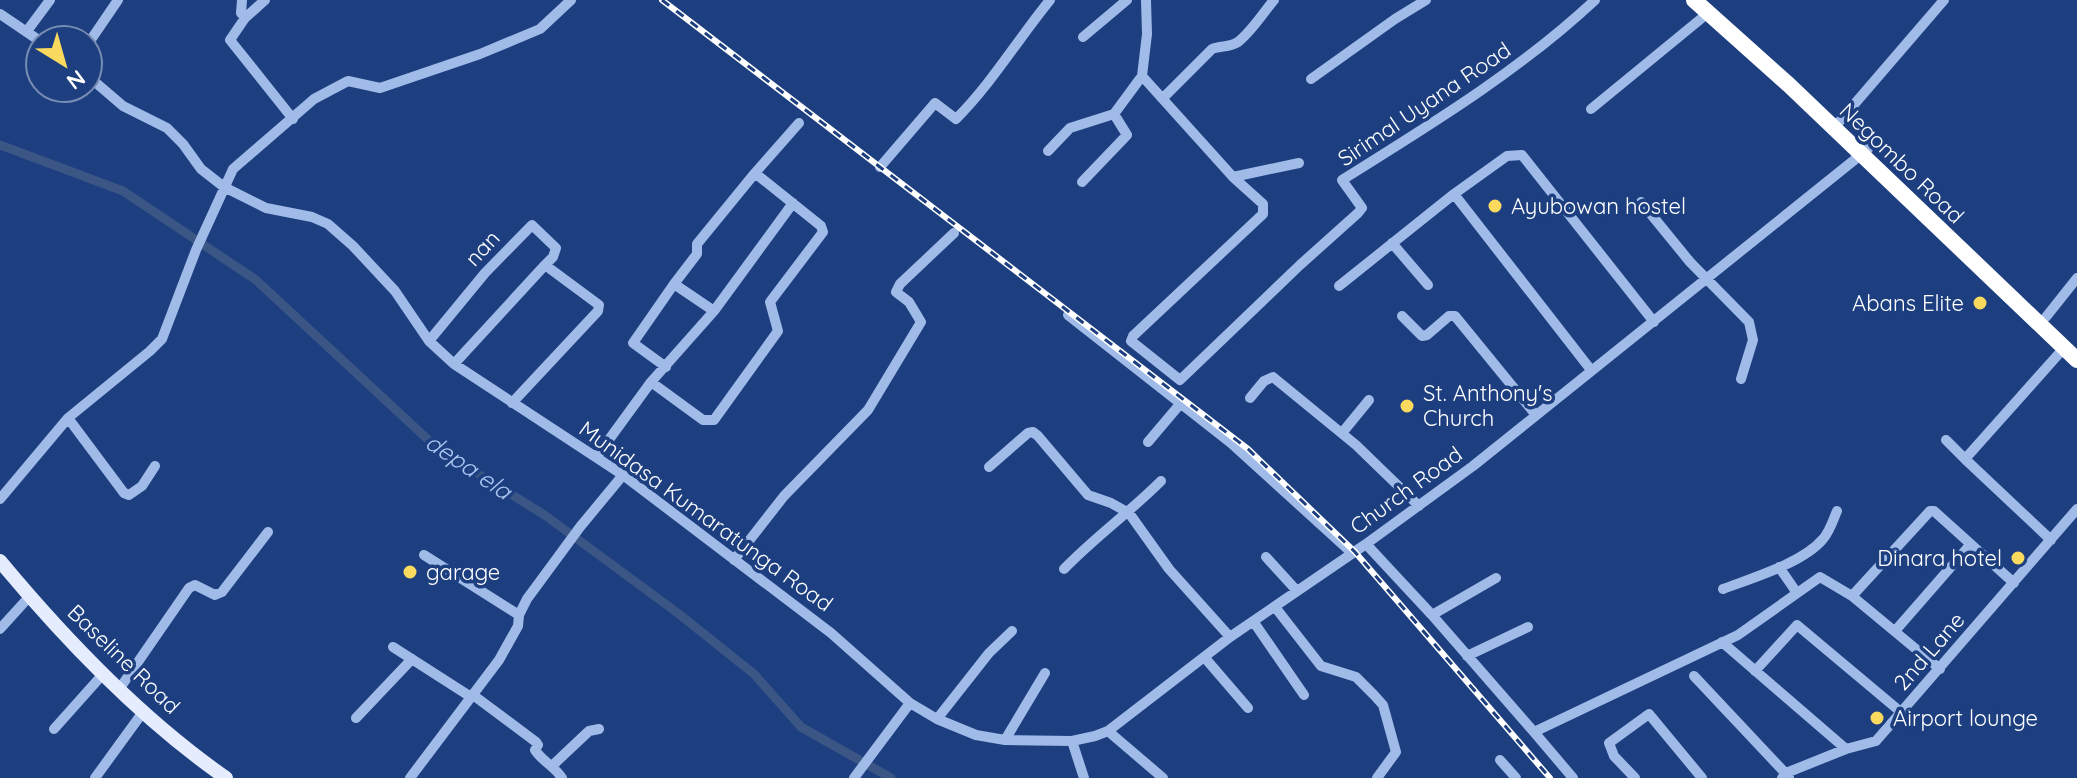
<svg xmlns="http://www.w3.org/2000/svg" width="2077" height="778" viewBox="0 0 2077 778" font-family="Quicksand,sans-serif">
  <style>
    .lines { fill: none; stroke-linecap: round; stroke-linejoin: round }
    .canal { stroke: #3b5585; stroke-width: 9 }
    .minor { stroke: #a1bbe9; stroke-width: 10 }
    .major { stroke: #e4ecfe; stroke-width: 14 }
    .highway { stroke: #fff; stroke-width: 16 }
    .rail-casing { stroke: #fff; stroke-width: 6 }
    .rail { stroke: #1d3f80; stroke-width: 3; stroke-dasharray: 9; stroke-linecap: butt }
    .poi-dot { fill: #f9da5e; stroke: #1d3f80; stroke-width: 3 }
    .labels { text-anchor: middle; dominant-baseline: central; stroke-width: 7; stroke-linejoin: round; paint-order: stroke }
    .street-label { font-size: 22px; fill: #fff; stroke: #1d3f80 }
    .poi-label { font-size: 22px; fill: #fff; stroke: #1d3f80; text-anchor: start }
    .water-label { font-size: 24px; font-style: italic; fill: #acc5f1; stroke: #1d3f80 }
  </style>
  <rect width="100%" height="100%" fill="#1d3f80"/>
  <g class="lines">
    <path class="canal" d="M0 145 123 191 256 280 437 448 546 516 679 614 754 674 801 727 891 778"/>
    <path class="minor" d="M242 0 241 13 245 18 230 40 293 119
      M1146 0 1147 34 1142 76 1233 177 1263 204V214L1133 336 1131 341 1180 380 1300 265 1358 213 1362 208 1342 180C1430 125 1519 71 1595 0
      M0 14 40 41
      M245 18 265 0
      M27 31 50 0
      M1083 37 1127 0
      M88 44 118 0
      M88 76 123 106 167 128 183 144 201 169 224 187 266 208 312 217 328 224 353 246 395 291 429 341 454 364 623 475 831 633 910 703 937 719 976 735 1005 740 1072 741 1095 736 1108 731 1230 637 1366 544 1473 466 1868 149
      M1311 79 1395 19 1426 0
      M1163 98 1212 49C1221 45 1229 48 1238 42 1252 31 1263 13 1274 0
      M1591 109 1708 13
      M1839 122 1944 0
      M1048 151 1070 128 1114 114
      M880 167 935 103 956 119C992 83 1018 39 1050 0
      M755 173 799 123
      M1233 177 1299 163
      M1082 182 1127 135 1114 114 1142 76
      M1454 194 1591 370
      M1641 202 1690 262 1749 322 1753 340 1741 379
      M1392 243 1428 285
      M1339 286 1454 194 1507 156 1522 155 1654 322
      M714 311 793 203
      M1068 315 1231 443 1352 553
      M1402 316 1422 336 1427 335 1449 316H1455L1536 415
      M2046 317 2077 278
      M429 341 485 273 532 225 556 248 553 257 545 265
      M454 364 545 265 599 305 598 311 512 403
      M666 367 633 343 674 284
      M1250 398 1264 381 1273 377 1356 445 1419 506
      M68 418 124 493 129 495 142 486 155 466
      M1342 433 1369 400
      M1946 440 1965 459
      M1148 442 1181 403
      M597 456 651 382 714 311 674 284 697 254V244L755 173 821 226 823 232 770 302 778 331 714 420H703L651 382
      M989 467 1028 433 1033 432 1038 436 1088 495 1111 503 1129 513 1169 569 1230 637
      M0 499 68 418 150 351 162 339 196 250 233 169 314 99 348 81 380 88 480 54 540 29 571 0
      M2051 540 1965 459 2064 348
      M1366 544 1432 615 1534 732 1738 635 1820 577 1852 596
      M424 555 519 615
      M1266 557 1297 591
      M734 560 784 496 868 410 921 322 909 302 896 292 900 284 954 233
      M1779 567 1797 593
      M1064 569C1095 537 1130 512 1161 481
      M1723 589C1752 578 1803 563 1823 539 1830 531 1833 520 1837 511
      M1275 607 1321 666 1356 677 1374 695 1383 705 1396 752 1377 778
      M1432 615 1496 578
      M1253 621 1304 695
      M0 629 29 597
      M1895 631 1970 545
      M1722 642 1846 749
      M393 647 471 697
      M1467 656 1528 627
      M1205 658 1248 708
      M1940 669 1852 596 1930 511H1934L2014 583
      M1755 671 1797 625 1902 713
      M1694 676 1789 777
      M120 688 189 588 195 585 215 595 222 592 268 532
      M473 695 536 742 538 745 535 750C542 761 554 766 562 778
      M356 718 412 659
      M937 719 989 653 1012 631
      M54 729 104 673
      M1108 731 1163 778
      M1534 732 1573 778
      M1005 740 1045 673
      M1072 741 1084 778
      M1500 760 1516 778
      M553 765 589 731 599 729
      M95 778 143 712
      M410 778 499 660 518 626 519 615 527 599 580 527 623 475
      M854 778 910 703
      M1635 778 1614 756 1609 743 1649 714 1702 778
      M1782 778 1786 773 1846 749 1876 741 2077 509"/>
    <path class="major" d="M0 561C64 638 144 721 226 778"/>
    <path class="highway" d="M1694 0 1789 85 2077 360"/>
    <g class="rail-casing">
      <path id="rail" d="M662 0 1248 449 1355 552 1550 778"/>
    </g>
    <use href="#rail" class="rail"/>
  </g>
  <g class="poi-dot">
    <circle cx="1495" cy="206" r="8"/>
    <circle cx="1980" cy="303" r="8"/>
    <circle cx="1407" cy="406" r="8"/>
    <circle cx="2018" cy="558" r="8"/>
    <circle cx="410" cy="572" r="8"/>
    <circle cx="1877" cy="718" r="8"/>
  </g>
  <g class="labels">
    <g class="street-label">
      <text transform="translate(1424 104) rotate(-34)">Sirimal Uyana Road</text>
      <text transform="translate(1902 163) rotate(44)">Negombo Road</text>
      <text transform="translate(482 248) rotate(-47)">nan</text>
      <text transform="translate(1406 490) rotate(-36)">Church Road</text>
      <text transform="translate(706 516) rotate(36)">Munidasa Kumaratunga Road</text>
      <text transform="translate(1929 651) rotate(-49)">2nd Lane</text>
      <text transform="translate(124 659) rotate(44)">Baseline Road</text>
    </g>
    <g class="poi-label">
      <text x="1511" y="206">Ayubowan hostel</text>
      <text x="1964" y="303" text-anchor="end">Abans Elite</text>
      <text x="1423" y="393">St. Anthony's<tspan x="1423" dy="25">Church</tspan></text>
      <text x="2002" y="558" text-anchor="end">Dinara hotel</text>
      <text x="426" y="572">garage</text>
      <text x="1893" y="718">Airport lounge</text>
    </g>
    <g class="water-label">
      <text transform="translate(469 466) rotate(34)">depa ela</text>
    </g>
  </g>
  <g transform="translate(64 64) rotate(143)"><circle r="38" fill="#1d3f80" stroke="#778cb3" stroke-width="2"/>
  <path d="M0-6L14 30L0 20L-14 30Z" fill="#f9da5e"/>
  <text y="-12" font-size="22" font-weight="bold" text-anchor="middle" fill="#ffffff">N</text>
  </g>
</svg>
